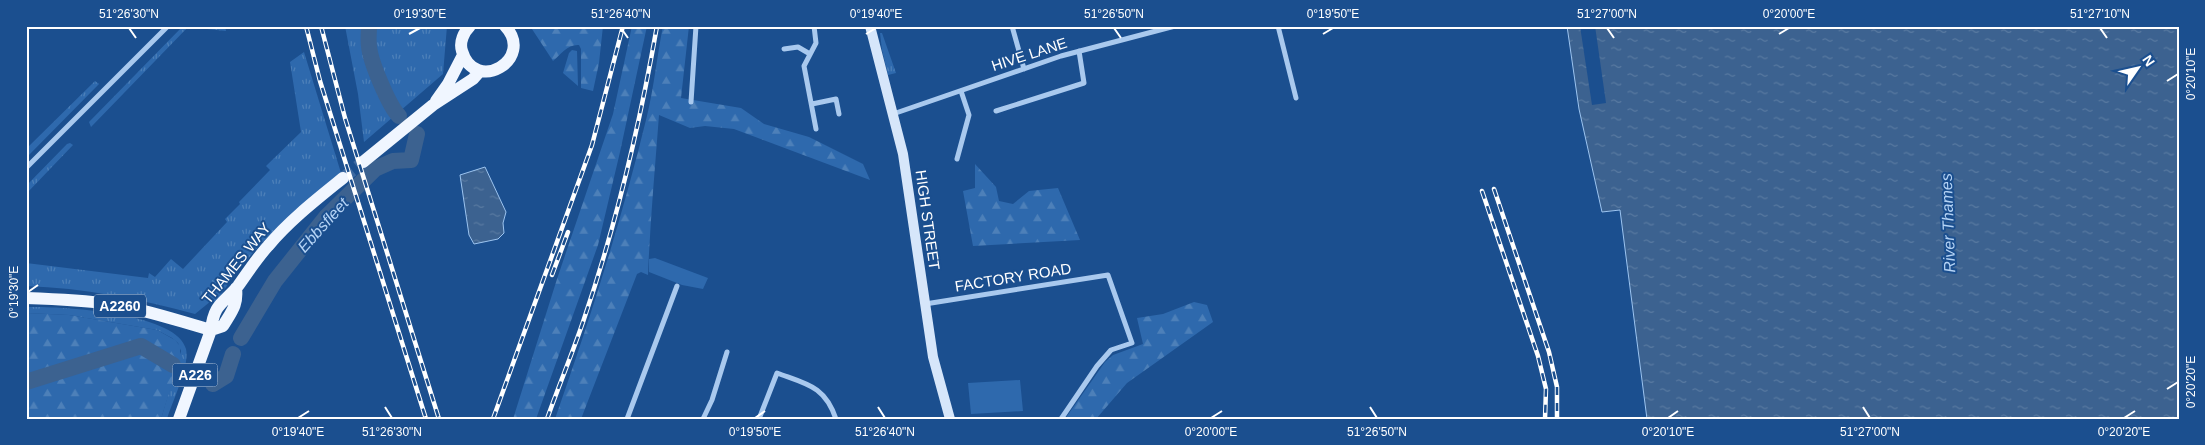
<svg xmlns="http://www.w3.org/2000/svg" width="2205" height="445" viewBox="0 0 2205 445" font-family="Arial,sans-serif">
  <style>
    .grass { fill: url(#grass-tufts) }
    .forest { fill: url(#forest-firs) }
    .park { fill: #2e69ad }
    .water { fill: url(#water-ripples); stroke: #9cc4f0 }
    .pier { fill: #1b4f8f }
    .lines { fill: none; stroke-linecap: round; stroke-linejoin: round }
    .river { stroke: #3c6290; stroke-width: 16 }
    .primary-tunnel { stroke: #3d69a0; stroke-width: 12; stroke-dasharray: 12 6; stroke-linecap: butt }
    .street { stroke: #a9c9ee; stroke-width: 5 }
    .secondary { stroke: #d6e6fa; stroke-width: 10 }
    .primary { stroke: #f0f6ff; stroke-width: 12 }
    .rail-casing { stroke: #fff; stroke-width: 4.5 }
    .rail { stroke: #1b4f8f; stroke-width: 2.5; stroke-dasharray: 8; stroke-linecap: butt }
    .ticks { fill: none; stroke: #fff; stroke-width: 2 }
    .labels { text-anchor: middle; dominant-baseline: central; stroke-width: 4; stroke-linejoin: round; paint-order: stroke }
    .shield { fill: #1b4f8f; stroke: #bbcadd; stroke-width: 1 }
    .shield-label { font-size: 14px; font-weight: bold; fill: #fff }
    .street-label { font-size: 15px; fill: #fff; stroke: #1b4f8f }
    .water-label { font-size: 16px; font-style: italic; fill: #b5d3f5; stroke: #1b4f8f }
    .neatline { fill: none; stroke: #fff; stroke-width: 2 }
    .ticks-label { font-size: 12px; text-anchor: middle; fill: #fff }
  </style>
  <defs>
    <pattern id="grass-tufts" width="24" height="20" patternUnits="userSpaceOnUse" patternTransform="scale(1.25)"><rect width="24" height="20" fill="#2e69ad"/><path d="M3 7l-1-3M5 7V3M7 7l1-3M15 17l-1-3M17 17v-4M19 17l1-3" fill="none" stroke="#4d80b9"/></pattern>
    <pattern id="forest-firs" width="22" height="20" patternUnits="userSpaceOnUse" patternTransform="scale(1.25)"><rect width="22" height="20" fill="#2e69ad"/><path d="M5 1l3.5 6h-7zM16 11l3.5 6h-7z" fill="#4d80b9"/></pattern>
    <pattern id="water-ripples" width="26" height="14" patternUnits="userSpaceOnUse" patternTransform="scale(1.25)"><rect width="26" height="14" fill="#3c6290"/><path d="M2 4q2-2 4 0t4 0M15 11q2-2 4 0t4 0" fill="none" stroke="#597aa1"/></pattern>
  </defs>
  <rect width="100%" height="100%" fill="#1b4f8f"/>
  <path class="grass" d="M183 26H225L226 31 188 27 91 127 89 122Z
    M345 26H447L443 74 364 142 358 94Z
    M880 33H882L896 73 888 75 882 50Z
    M304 52 341 173C289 216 251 246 215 304L211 301 195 314C139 299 84 288 26 286V263L148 278 149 273 155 277 171 259 183 269 227 222 225 219 240 204 239 202 270 170 266 166 301 132 290 62Z
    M95 81 99 84 26 158V149Z
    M70 143 73 145 26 194V186L67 144Z
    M26 307C59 306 177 312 186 349 190 366 172 402 167 419H161L181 351 178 343 172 338 157 330 69 315 26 313Z"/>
  <path class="forest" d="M530 26H603L599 63 593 91 581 88V49L579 45C568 44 561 54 553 61Z
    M632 26H647L620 152 598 245 536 419H513L557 279 613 114Z
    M663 26H689L681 98 741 108 764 124 809 137 863 164 870 180 734 129 705 126 690 128 659 115C655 169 650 222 648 275L641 272 637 274 581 419H555C590 319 622 219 647 116 654 87 657 56 663 26Z
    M572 50 577 51 578 86 563 73 569 53Z
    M975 164 996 187 999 201 1013 204 1029 191 1058 188 1080 240 973 246 963 191 975 188Z
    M1194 302 1207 305 1213 322 1127 383 1096 419H1065L1105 362 1113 355 1143 344 1137 318 1163 314Z
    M26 313 69 315 157 330 175 340 180 346V358L161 419H26Z"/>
  <path class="park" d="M655 258 708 278 703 289 682 285 649 272V259Z
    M1020 380 1023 411 971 414 968 383Z"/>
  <path class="water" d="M1567 26H2179V419H1647L1620 210 1602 212 1579 109Z
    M485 167 506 212 503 223 504 233 498 239 474 244 469 235 460 175Z"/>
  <path class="pier" d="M1580 26H1595L1606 103 1592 105Z"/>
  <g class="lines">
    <path class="river" d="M369 26C369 33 368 40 369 46 370 61 389 106 399 116
      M241 338 275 281 326 217 375 169 393 161 411 160 417 134
      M26 382 141 346 173 365
      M213 384 226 376 233 354"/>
    <path class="primary-tunnel" d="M343 178 363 162"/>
    <path class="street" d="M814 26 816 43 804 66 816 129
      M1012 26 1024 69
      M1278 26 1296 98
      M784 49 798 47 810 54
      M691 102 696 26
      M812 104 836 99 839 114
      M996 111 1084 83 1079 51
      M893 114 1061 56 1175 26
      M957 159 969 115 961 91
      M26 168 168 26
      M925 304 1108 275 1132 343 1111 350 1097 366 1061 419
      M627 419 677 286
      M703 419 712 400 727 352
      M759 419 777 373C807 384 825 386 836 419"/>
    <path class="secondary" d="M870 26 903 154 933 357 950 419"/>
    <path class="primary" d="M470 26C464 32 459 42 462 51 475 95 536 59 505 26
      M436 101 448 84 463 55
      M363 162 433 105 473 79 480 71
      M26 298C54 299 82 300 110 304 145 309 178 321 211 330
      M211 330 223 326C232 311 238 305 236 288
      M179 419 211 330C214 303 223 304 238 286 248 272 257 258 268 246 290 220 317 199 343 178"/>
    <g class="rail-casing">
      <path id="rail" d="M306 26 320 81 426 419
        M321 26 345 118 439 419
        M1494 189 1549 352 1557 387V419
        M1482 191 1538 356 1546 389 1545 419
        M552 275 568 232
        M493 419 592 145 623 26
        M547 419C559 385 573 352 584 319 616 225 640 123 657 26"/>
    </g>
    <use href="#rail" class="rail"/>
  </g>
  <path class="ticks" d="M129 28 136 38M621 28 628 38M1114 28 1121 38M1607 28 1614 38M2100 28 2107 38M409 34 420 28M866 34 876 28M1323 34 1333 28M1779 34 1789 28M2167 81 2178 74M28 292 38 285M2167 389 2178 382M385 407 392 418M878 407 885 418M1370 407 1377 418M1863 407 1870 418M298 418 309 411M755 418 765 411M1211 418 1222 411M1668 418 1678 411M2124 418 2135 411"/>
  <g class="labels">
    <g class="shield">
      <rect x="94" y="294.5" width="52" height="23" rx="4"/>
      <rect x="172.5" y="363.5" width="45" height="23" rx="4"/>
    </g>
    <g class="shield-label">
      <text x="120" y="306">A2260</text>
      <text x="195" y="375">A226</text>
    </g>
    <g class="street-label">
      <text transform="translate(1029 54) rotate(-18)">HIVE LANE</text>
      <text transform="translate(928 220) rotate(82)">HIGH STREET</text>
      <text transform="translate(236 263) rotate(-51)">THAMES WAY</text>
      <text transform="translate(1013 277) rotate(-9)">FACTORY ROAD</text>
    </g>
    <g class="water-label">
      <text transform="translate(1948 223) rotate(-92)">River Thames</text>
      <text transform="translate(323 225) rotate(-48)">Ebbsfleet</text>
    </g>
  </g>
  <rect width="2205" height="445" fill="none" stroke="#1b4f8f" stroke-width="55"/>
  <g transform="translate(2138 68) rotate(56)" stroke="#1b4f8f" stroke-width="4" paint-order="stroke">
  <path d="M0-4L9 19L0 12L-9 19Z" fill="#ffffff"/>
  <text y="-8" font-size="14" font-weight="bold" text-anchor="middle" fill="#ffffff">N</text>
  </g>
  <rect x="28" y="28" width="2150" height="390" class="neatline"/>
  <g class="ticks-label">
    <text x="129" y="18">51°26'30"N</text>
    <text x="420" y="18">0°19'30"E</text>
    <text x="621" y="18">51°26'40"N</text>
    <text x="876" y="18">0°19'40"E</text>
    <text x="1114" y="18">51°26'50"N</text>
    <text x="1333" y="18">0°19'50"E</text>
    <text x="1607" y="18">51°27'00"N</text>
    <text x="1789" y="18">0°20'00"E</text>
    <text x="2100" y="18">51°27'10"N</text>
    <text transform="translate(2191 74) rotate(-90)" y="4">0°20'10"E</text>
    <text transform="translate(14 292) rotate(-90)" y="4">0°19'30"E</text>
    <text transform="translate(2191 382) rotate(-90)" y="4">0°20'20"E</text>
    <text x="298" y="436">0°19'40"E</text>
    <text x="392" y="436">51°26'30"N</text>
    <text x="755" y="436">0°19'50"E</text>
    <text x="885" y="436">51°26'40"N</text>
    <text x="1211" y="436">0°20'00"E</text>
    <text x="1377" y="436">51°26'50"N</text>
    <text x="1668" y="436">0°20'10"E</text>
    <text x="1870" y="436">51°27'00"N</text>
    <text x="2124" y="436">0°20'20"E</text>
  </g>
</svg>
